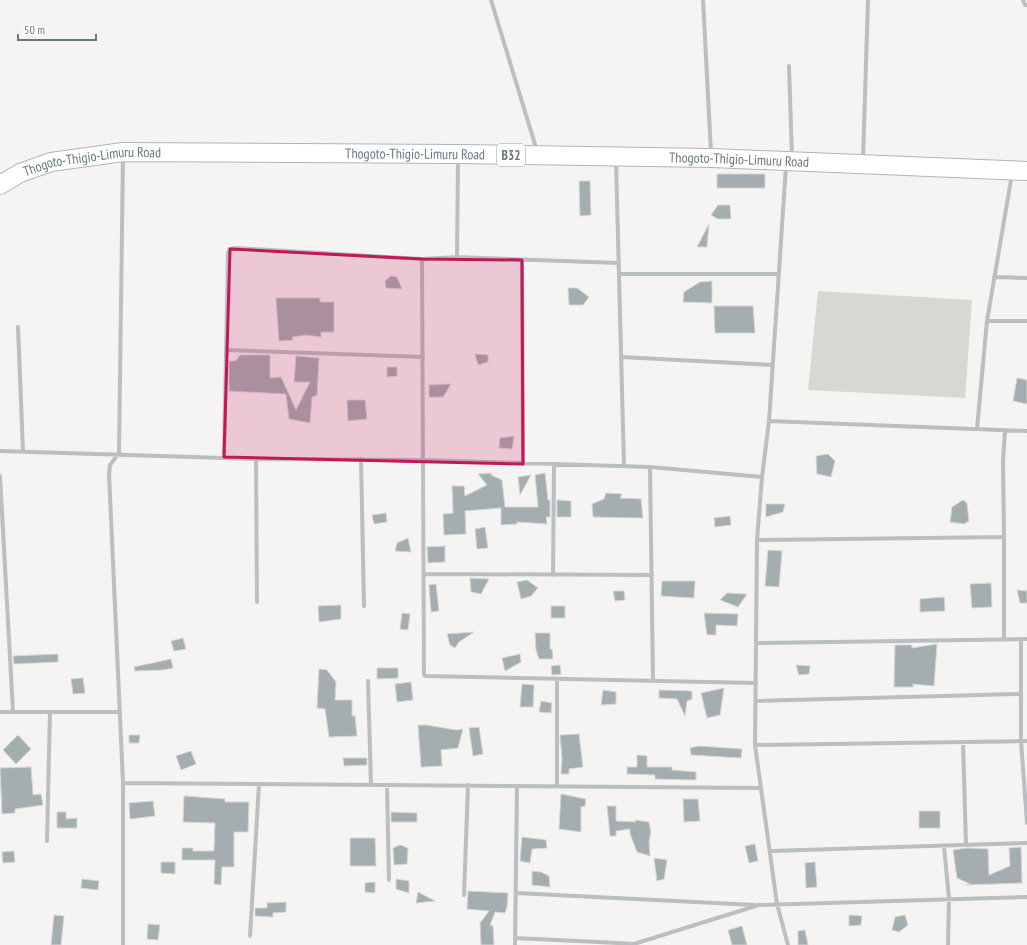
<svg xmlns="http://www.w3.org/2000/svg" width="1027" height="945" viewBox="0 0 1027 945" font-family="'PT Sans Narrow',sans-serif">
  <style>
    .green { fill: #d5d9d1 }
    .building { fill: #a4adb0; stroke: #d6d6d4 }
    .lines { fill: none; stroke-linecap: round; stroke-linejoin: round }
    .trunk-casing { stroke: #b0b4b6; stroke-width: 20 }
    .minor { stroke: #babfc1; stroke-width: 4 }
    .trunk { stroke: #fff; stroke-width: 18 }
    .marked { fill: #c2185b; fill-opacity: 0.2; stroke: #c2185b; stroke-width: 3; stroke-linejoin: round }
    .labels { text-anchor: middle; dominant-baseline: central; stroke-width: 4; stroke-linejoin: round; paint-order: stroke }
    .shield { fill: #fff; stroke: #95a1a6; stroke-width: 1 }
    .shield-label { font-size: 13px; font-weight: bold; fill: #677980 }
    .street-label { font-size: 14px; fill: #677980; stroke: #fff }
  </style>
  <rect width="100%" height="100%" fill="#f5f4f2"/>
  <path class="green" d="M818 291 972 300 965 398 808 390Z"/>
  <path class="building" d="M717 174H765V188H717Z
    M579 181H590L591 215 580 216Z
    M718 205H730L731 219H718L711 215Z
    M709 224 707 247H697Z
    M391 276 397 277 402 289 386 288 385 281Z
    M712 281V303L683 302 684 292 700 282Z
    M568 288H577L589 297 583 305H569Z
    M276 298H320V302H334V332H321V337L306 335 292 337 293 340 279 341Z
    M714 306H753L755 333H715Z
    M475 354 488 355V362L478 365Z
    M240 355H270V378L281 377 296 410 310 382H294L296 356 319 358 317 395 312 397 310 423 289 419 286 394 229 391V361H236Z
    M387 367H397V376L387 377Z
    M1017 378 1027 380V404L1013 401Z
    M451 384 443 397H429V385Z
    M347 400H365L367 419 348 421Z
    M514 436 512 449 499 448 500 438Z
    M828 454 835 461 831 477 817 474 816 456Z
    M491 473V475L502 480 505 507H538L535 475 545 473 548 500H550V517H546L547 524 517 522V524L501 525V508L465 511 466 534 444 535 443 514 453 513 452 486H464L465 496 487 485 478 474Z
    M531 475 520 495 518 477Z
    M606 493 622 494 620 498 641 499 643 518 593 517 592 504 604 499Z
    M557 500 571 501V517H557Z
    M963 500 967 503 969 521 964 524 950 522 952 507Z
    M766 504H785L783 512 766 517Z
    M386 513 387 522 374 524 372 515Z
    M730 516 731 525 715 527 714 518Z
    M485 527 488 548 477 549 475 529Z
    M408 538 411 552 395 551 397 543Z
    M445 546V562L428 563 427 547Z
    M768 550 782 551 779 587 765 586Z
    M470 578 489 579 481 594 471 592Z
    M527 580 538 588 531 596 521 599 517 582Z
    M662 581H695L694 598 661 596Z
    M991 583 992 607 972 608 970 584Z
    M436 584 439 611 431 612 429 585Z
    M1017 590 1027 591V603H1020Z
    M613 591H624L625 600 615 601Z
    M727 593 747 594 738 607 720 600Z
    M944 597 945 611 920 612V599Z
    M341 605V619L319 622 318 606Z
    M551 606H565V618H551Z
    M402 613 410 614 408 630 400 629Z
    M704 613 738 614 737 626 716 625V635H707Z
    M474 632 459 642 455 648 450 645 447 634Z
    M535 633H550V649H552L553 659H539L536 650Z
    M183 638 186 649 174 651 171 641Z
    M937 644 934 686 913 684V687H894L895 645H912V648Z
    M58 654V662L14 664 13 656Z
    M520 654 521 662 505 671 502 658Z
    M171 659 173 668 163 670 135 671 134 667Z
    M560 665 561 674 552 675 551 666Z
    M796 665 810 666 809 674 799 675Z
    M377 668H398V678L377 679Z
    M319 669 327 670 336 682 335 700H352V716H355L357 736 329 737 325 709 317 708Z
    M83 678 85 693 73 694 71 679Z
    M411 682 413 700 397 702 395 684Z
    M522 684 534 685 533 707H520Z
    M724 688 720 715 707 718 701 693Z
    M603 690 616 692V704L601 705Z
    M659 690 692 691V699L687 701 685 716 677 699 659 698Z
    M541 701 552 703 551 713 539 712Z
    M418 725H426L456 730 463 729 458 748 441 750 442 766 421 767Z
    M479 727 483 754 473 756 469 728Z
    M579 734 583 767 569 769V774H561L562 758 560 735Z
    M18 735 31 749 16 764 3 750Z
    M129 735H140L139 743H129Z
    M699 746 742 749 741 758 691 755 690 748Z
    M191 751 196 764 181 770 176 756Z
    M637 755 647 756V767H672V770L696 772V780L655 779V775L627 774V767H637Z
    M343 758H367V765L344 766Z
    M31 767 33 795 41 794 43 805 15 809V813L2 814 0 768Z
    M561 794 586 799 585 806 581 807V832L559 829Z
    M184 796 225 799V802H249L248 832H234V867H222L221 885 214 884 215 860H182V848H193V851H214L215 823 183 822Z
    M683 799H698L700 821 684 822Z
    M153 801 155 816 130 819 129 803Z
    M607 806H616V821L636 822 635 820 649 822 651 832 649 841 650 856 637 852 630 834V829L616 831V836H610Z
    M919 811H940V828H919Z
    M57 812H66V819L77 818V828H57Z
    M391 812 417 813V822H391Z
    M522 837 546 840 547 848 532 849 530 863 520 861Z
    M350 838H375L376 866H350Z
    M755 844 758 861 749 863 745 846Z
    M400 845 408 848 407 864 394 865 393 848Z
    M1021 847 1022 883 966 885 970 884 957 878 953 850 967 848 988 849 989 875 1010 866 1009 848Z
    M14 851 15 862 3 863 2 852Z
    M654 858 667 860 664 879 657 881Z
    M161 862H175V874L161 873Z
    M815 862 817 887 806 888 805 863Z
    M532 871 541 872 549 876 550 887 532 885Z
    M82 879 99 881 98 890 81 888Z
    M396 879 409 881V893L396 889Z
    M375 882V893L365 892V883Z
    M468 891 508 893 507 907 505 913 495 912 490 925 493 926 494 945H481L480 923 489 911 467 909Z
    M418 892 435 901 416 903Z
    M286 902V912L273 913V917L255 916V908H267V903Z
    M54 915 64 916 61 945H51Z
    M849 915 862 916 861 925 849 926Z
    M905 915 908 925 899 932 892 930 895 917Z
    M148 924 160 925 158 940 147 939Z
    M742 926 747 945H732L728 930Z
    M805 930 808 945H798V931Z"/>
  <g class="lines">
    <g class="trunk-casing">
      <g id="trunk">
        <path id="s1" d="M0 185 20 173 51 162 123 152 458 154 712 158 1027 171"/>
      </g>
    </g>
    <path class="minor" d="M491 0 537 151
      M703 0 711 153
      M1023 0 1025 5H1027
      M789 66 792 158
      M123 156 119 453 110 465 109 474 123 783 761 788
      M863 159 868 0
      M616 161 624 466
      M786 166 769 421 762 477 757 540 755 745 777 904 788 945
      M457 257 458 158
      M422 259 424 675 426 676 756 683
      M522 260 523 464
      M619 274H778
      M994 277 1027 278
      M987 321H1027
      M18 327 23 451
      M226 350 423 357
      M621 357 772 365
      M769 421 1027 431
      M977 429 987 321 1012 174
      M0 451 256 459 424 460 650 467 762 477
      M224 457 228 253 230 249 235 248 422 259 457 257 618 263
      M256 459 257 602
      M361 459 364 606
      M650 467 653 681
      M0 476 13 712
      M1004 537 1003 461 1005 430
      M757 540 1004 537V639
      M424 574 652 575
      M553 575 554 465
      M1021 639V741L1027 823
      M756 643 1027 639
      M368 681 371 785
      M756 701 1021 694
      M0 712H119
      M963 742 966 845
      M755 745 1027 741
      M387 785 389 880
      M557 786V679
      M47 841 50 712
      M944 846 949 899 948 945
      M770 851 1027 843
      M516 893 755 905
      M464 895 468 785
      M250 936 259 784
      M515 938 618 943
      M123 945V783
      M515 945 517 786
      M618 945V943L634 944 759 905 1027 897"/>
    <use href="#trunk" class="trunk"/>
  </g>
  <path class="marked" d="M230 249 422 259 522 260 523 464 224 457Z"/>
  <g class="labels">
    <rect class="shield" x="497" y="144" width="28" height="22" rx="3"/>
    <g class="shield-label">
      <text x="511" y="155">B32</text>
    </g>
    <g class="street-label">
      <text stroke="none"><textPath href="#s1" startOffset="421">Thogoto-Thigio-Limuru Road</textPath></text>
      <text stroke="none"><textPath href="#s1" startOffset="745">Thogoto-Thigio-Limuru Road</textPath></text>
      <text stroke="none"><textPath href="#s1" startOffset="97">Thogoto-Thigio-Limuru Road</textPath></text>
    </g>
  </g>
  <path d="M18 34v6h78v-6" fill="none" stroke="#677980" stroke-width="2"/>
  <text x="24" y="34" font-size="12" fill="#677980" stroke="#ffffff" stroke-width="3" paint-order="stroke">50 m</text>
</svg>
